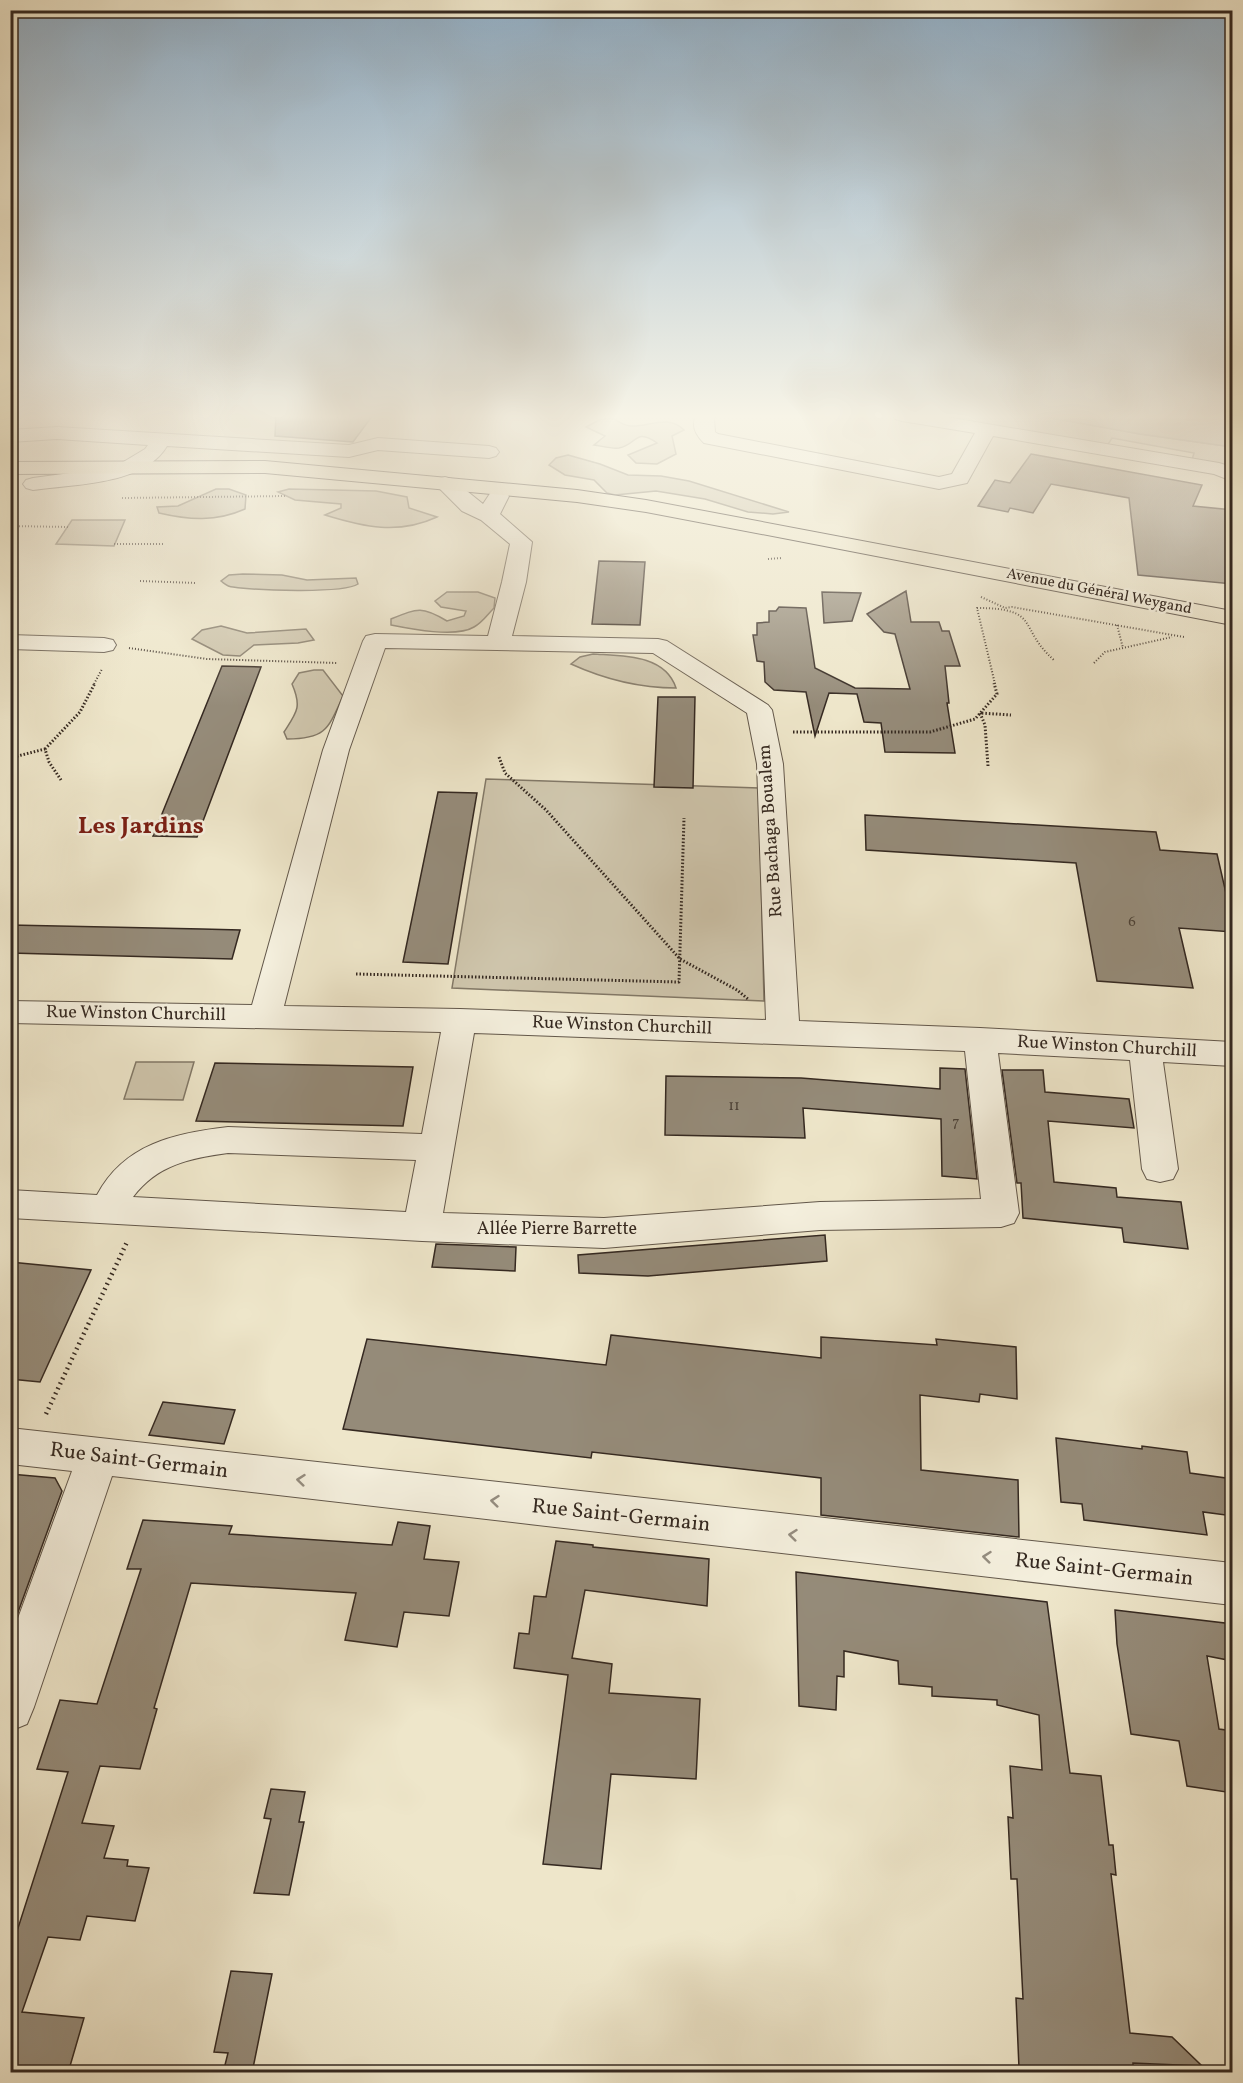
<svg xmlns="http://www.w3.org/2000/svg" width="1243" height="2083" viewBox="0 0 1243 2083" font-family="Vollkorn,serif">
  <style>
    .green { fill: #cfc6ad; stroke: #827867; stroke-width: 1.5 }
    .water { fill: #afa691; stroke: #7e7464; stroke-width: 1.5 }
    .building { fill: #958b79; stroke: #352921; stroke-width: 1.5 }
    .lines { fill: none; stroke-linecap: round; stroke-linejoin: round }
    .minor-casing { stroke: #63584b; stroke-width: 2 }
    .major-casing { stroke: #352921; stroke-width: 2 }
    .path-far2 { stroke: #352921; stroke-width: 2; stroke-dasharray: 1 2; stroke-linecap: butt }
    .path-far1 { stroke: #352921; stroke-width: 3; stroke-dasharray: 1.5 2; stroke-linecap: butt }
    .path { stroke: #352921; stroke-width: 4.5; stroke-dasharray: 1.5 4; stroke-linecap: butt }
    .minor { fill: #f4efdd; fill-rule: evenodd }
    .major { fill: #eee6ca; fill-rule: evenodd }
    .oneway { stroke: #948c7f }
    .labels { text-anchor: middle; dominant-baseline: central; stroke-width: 5; stroke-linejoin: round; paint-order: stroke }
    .far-street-label { font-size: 15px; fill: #352921; stroke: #f4efdd }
    .number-label { font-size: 15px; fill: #4d4237 }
    .street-label { font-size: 18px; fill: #352921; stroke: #f4efdd }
    .near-street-label { font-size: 21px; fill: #352921; stroke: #f4efdd }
    .district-label { font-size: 24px; font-weight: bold; fill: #7a1f14; stroke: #f4efdd }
  </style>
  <rect width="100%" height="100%" fill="#eee6ca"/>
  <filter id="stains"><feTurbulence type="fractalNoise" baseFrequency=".00333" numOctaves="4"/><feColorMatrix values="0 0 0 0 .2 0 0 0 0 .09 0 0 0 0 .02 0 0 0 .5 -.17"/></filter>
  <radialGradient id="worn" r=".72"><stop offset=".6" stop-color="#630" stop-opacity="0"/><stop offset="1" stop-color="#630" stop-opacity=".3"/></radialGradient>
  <path class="green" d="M934 415H1035L1140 434 1232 447V467L1192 460 1194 453 1112 438 1107 446Z
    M612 418C618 421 624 426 631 426 649 427 668 414 684 430L672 436 676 454 657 464 636 463 628 455 657 443C635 427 637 445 619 448 611 449 602 446 594 445L605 436 586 427 601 419Z
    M568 455 600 464 628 475 661 476 689 481 789 512 773 514 748 512 705 499 656 491 615 495 607 493 594 480 565 475 549 465 556 458Z
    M216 489H229L246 495 245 509C216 522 189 520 159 513L157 507 178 506Z
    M289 489 376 491 407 497 409 508 437 517C398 535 364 527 325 515L341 508V504L295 500 278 492Z
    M72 520H125L114 546 56 544Z
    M243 574 282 575 307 580 356 578 358 584C343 594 254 590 233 587 228 587 225 584 221 581L229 575Z
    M447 592H478L495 598 494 608C488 614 482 623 474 627 456 638 411 629 391 625V619C418 608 422 606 447 621L464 616 466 611 441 607 435 601Z
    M221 626 247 633 306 629 314 640 298 643 254 645 240 656 223 655 192 639 202 630Z
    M593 654C622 656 665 654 676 688 640 688 604 679 571 664L580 657Z
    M314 670H323L343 696C328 729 326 739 287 739L284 732C297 712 302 707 292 684L299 673Z
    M486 779 759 788 764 1001 452 988Z
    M136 1062H194L183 1100 124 1099Z"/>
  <path class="water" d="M1035 415H1232V447L1140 434Z"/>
  <path class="building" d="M276 415H373L353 442 275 436Z
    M1031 454 1202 485 1193 506 1233 510V584L1138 575 1129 498 1051 484 1033 513 1010 508 1008 512 978 506 995 480 1010 483Z
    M599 561 645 562 640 625 592 624Z
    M906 591 911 622H939L942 631H949L960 666H945L949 703H947L955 753 885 752 881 723 864 722 857 694 829 693 815 736 806 692 774 690 765 682 764 662 757 661 753 635H757V623L769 622V611H776L779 607 806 608 815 668 855 688 910 689 895 634 884 632 867 614Z
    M822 592 861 593 852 621 824 623Z
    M222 666 261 667 197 837 153 836Z
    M658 697H695L693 788 654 787Z
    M438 792 477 793 448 964 403 962Z
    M865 815 1156 832 1160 850 1217 854 1228 902H1233V932L1179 928 1193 988 1097 981 1076 863 866 850Z
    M10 925 202 929 240 930 232 959 10 953Z
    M215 1063 413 1067 403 1126 196 1121Z
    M940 1068 965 1069 977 1179 942 1176 941 1119 803 1108 805 1138 665 1135 666 1076 801 1078 940 1089Z
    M1002 1070H1043L1045 1092 1129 1099 1134 1128 1048 1121 1054 1182 1116 1188 1117 1197 1181 1202 1188 1249 1124 1242 1122 1228 1023 1218 1021 1183H1017Z
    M825 1235 827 1261 648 1276 579 1273 578 1255Z
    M436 1244 516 1247 515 1271 432 1267Z
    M10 1262 91 1270 40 1382 10 1379Z
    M611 1335 821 1358V1337L937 1345 936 1339 1016 1347 1017 1399 980 1394 979 1402 920 1395 921 1470 1018 1480 1019 1537 821 1515V1478L592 1452 591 1458 343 1429 367 1339 606 1365Z
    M163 1402 235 1410 224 1444 149 1435Z
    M1056 1438 1142 1449V1446L1187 1452 1190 1473 1233 1479V1516L1203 1512 1207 1535 1084 1520 1082 1504 1061 1502Z
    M10 1474 55 1478 62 1491 13 1626H10Z
    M143 1520 232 1526 229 1534 392 1545 398 1522 430 1526 424 1559 459 1562 449 1616 404 1612 397 1647 345 1640 356 1593 191 1583 154 1708 157 1709 140 1769 100 1766 82 1823 114 1826 104 1858 128 1860 127 1866 149 1868 135 1921 87 1916 80 1940 48 1937 22 2012 84 2018 68 2073H10V1953L68 1772 37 1769 60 1700 97 1704 141 1569H127Z
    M556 1541 593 1545V1547L709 1559 707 1606 585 1590 572 1658 612 1664 609 1693 700 1699 696 1779 611 1774 601 1869 543 1864 568 1675 514 1668 519 1633 529 1634 534 1596 546 1597Z
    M796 1572 1047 1602 1070 1773 1101 1776 1109 1845H1113L1116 1875 1111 1874 1130 2033 1172 2037 1202 2066 1133 2063V2073H1027V2069L1019 2068 1016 1998 1023 1999 1017 1879H1011L1008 1817 1013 1818 1010 1766 1042 1770 1039 1715 997 1705V1700L932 1696V1687L899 1684 898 1661 844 1651V1677L837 1676 836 1710 799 1706Z
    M1115 1610 1233 1624V1661L1207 1656 1219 1729 1233 1731V1793L1187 1786 1179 1741 1131 1734 1117 1644Z
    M271 1789 305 1792 299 1822H304L289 1895 254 1893 271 1819 264 1818Z
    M231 1971 272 1974 252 2073H223L228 2053 214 2052Z"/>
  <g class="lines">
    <g class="minor-casing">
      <path id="minor" d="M697 415H716L714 419 715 432 718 434 939 477 952 474 975 433 902 421 895 419 893 415H934L1219 463 1232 467V481L1214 474 993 436 967 483 939 489 704 443C696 435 690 425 697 415Z
        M57 427 349 445 378 438 489 446 496 448 499 452 496 456 489 458 378 450 349 457 167 446C144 485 75 484 33 490L26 488 23 484 26 480 33 478 115 467 145 449 148 445 57 439 10 442V430Z
        M445 477 452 479 483 504 491 492 498 490 505 492 509 496 500 514 532 542 526 582 512 636 658 639 667 641 768 705 772 710 783 764 799 1021 980 1028 1232 1042V1066L1163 1062 1178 1169 1173 1179 1160 1182 1147 1179 1142 1169 1130 1060 998 1053 1019 1213 1014 1223 1001 1227 820 1230 604 1248 422 1241 10 1218V1190L97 1195C124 1144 175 1133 228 1127L422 1134 441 1032 10 1023V1001L252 1005 323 750 363 641 366 636 375 634 488 636 502 582 510 544 481 520 462 511 438 487 435 483 438 479ZM385 648 653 653 747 713 757 764 766 1020 460 1009 284 1006 349 750ZM474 1033 965 1051 981 1199 820 1202 604 1218 443 1213ZM228 1153 416 1160 406 1212 133 1197C157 1165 190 1158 228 1153Z
        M10 635 104 638 113 640 116 645 113 650 104 652 10 649Z
        M10 1428 1232 1563V1605L112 1476 34 1707 27 1724 10 1731V1640L72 1471 10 1464Z"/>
    </g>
    <g class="major-casing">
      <path id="major" d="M265 461 577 490 646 500 1232 611V625L814 544 646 512 577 502 265 473 10 474V462Z"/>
    </g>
    <path class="path-far2" d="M122 498 286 496
      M10 526 69 527
      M114 544H163
      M768 559 782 558
      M140 581 196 583
      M981 597 1005 608 1012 607 1184 637
      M1117 625 1123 648
      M129 648 207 659 337 663
      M1094 663 1105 652 1172 637
      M94 684 102 669
      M995 684 977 608C1042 608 1017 628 1054 660"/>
    <path class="path-far1" d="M793 732H930L975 719 997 694 994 683
      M45 749 80 712 95 683
      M499 757 505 773 546 810 680 959 737 990 748 999
      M10 758 45 749 49 762 61 780
      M988 766 985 725 980 713 1011 715
      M356 974 679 982 684 818"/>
    <path class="path" d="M46 1414 127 1242"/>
    <use href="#minor" class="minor"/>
    <use href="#major" class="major"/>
  </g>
  <defs><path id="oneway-chevron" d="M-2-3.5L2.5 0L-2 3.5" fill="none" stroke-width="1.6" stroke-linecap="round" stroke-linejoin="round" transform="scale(1.5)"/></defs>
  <g class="oneway">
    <use href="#oneway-chevron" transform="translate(301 1480) rotate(-174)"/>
    <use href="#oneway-chevron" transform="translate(495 1501) rotate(-174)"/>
    <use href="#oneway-chevron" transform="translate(793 1535) rotate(-174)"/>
    <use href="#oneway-chevron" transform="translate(987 1557) rotate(-174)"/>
  </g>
  <linearGradient id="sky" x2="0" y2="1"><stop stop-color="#91aec5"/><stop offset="0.59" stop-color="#f7f4e7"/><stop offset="1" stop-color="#f7f4e7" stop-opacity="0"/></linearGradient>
  <rect width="1243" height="706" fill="url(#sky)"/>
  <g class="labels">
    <g class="far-street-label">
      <text transform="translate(1099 592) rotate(11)">Avenue du Général Weygand</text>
    </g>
    <g class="number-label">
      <text x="1132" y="922">6</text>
      <text x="734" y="1106">11</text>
      <text x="956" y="1122">7</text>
    </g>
    <g class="street-label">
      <text transform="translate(771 831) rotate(-94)">Rue Bachaga Boualem</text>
      <text transform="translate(136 1014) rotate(1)">Rue Winston Churchill</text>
      <text transform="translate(622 1026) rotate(2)">Rue Winston Churchill</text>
      <text transform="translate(1107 1047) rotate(3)">Rue Winston Churchill</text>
      <text x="557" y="1229">Allée Pierre Barrette</text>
    </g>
    <g class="near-street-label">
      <text transform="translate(139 1461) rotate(7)">Rue Saint-Germain</text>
      <text transform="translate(621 1516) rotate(6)">Rue Saint-Germain</text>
      <text transform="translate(1104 1570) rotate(6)">Rue Saint-Germain</text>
    </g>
    <g class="district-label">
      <text x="141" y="827">Les Jardins</text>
    </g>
  </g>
  <rect width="1243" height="2083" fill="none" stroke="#eee6ca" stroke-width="36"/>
  <rect x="12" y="12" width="1219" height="2059" fill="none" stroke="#352921" stroke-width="3"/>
  <rect x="18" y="18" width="1207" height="2047" fill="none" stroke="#352921" stroke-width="1.5"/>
  <rect width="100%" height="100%" filter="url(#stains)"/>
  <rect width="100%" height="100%" fill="url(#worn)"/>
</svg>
